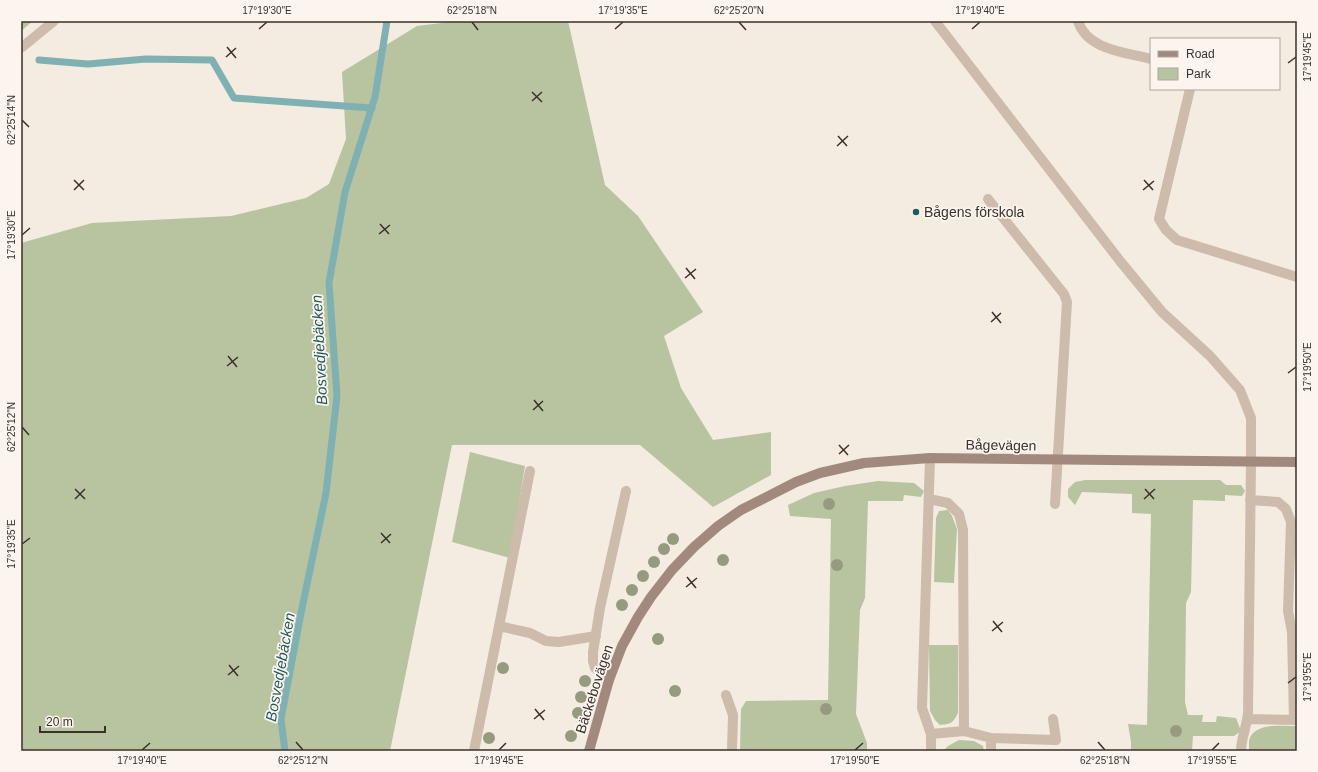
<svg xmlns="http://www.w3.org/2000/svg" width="1318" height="772" viewBox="0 0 1318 772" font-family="Helvetica,sans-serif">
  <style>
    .green { fill: #b8c4a0 }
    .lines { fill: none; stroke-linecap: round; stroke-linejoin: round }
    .stream { stroke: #7fb0b2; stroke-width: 7 }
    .lane { stroke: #cdbbac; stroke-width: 10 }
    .secondary { stroke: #a18a7d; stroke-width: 10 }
    .tree { fill: #969b7f }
    .ticks { fill: none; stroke: #3b302b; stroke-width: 1.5 }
    .poi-dot { fill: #1f5a5e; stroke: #fbf5ee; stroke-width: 1.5 }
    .labels { text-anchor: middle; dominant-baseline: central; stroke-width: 3.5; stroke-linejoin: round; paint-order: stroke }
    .poi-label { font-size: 14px; fill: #3b302b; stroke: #fbf5ee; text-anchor: start }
    .street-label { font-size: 14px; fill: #3b302b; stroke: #fbf5ee }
    .water-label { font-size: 15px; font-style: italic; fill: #1f5a5e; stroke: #fbf5ee }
    .neatline { fill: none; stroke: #3b302b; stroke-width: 1.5 }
    .ticks-label { font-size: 10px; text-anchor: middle; fill: #3b302b }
  </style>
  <rect width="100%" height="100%" fill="#f4ebe1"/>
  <path class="green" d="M21 21H33L21 31Z
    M458 21H568L605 185 638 216 703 312 664 336 681 388 713 440 771 432V475L713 507 640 445H452L390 751H21V243L92 223 231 216 306 198 329 184 346 139 342 72 417 26Z
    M470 452 525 466 510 558 452 542Z
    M1085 480H1220L1226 485H1241L1245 491 1242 496 1225 495V501L1193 500 1191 592 1186 603 1185 702 1188 715H1203L1202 722H1216L1217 716 1236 718 1241 731 1234 736H1193L1192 751H1131V742L1128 724 1147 725 1151 514 1132 513V494L1082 492 1075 505 1068 497V489L1075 482Z
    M878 481 914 483 924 491 921 497 904 495 903 501H868L865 598 860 610 856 714 867 743V751H740L741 709 746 701 828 700 831 519 790 516 788 505 814 493 845 486Z
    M948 510 952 516 957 529 954 583 934 582 936 518 939 511Z
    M929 645H958V713C953 723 951 724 940 725L935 720 930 711Z
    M1297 726V751H1249C1249 748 1249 744 1249 741 1253 722 1282 726 1297 726Z
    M959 740 974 741 983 746 984 751H943L948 746Z"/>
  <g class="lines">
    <path class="stream" d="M39 60 88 64 146 59 212 60 234 98 372 108
      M285 751 281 719 301 613 326 493 337 396 329 283 345 192 375 97 387 21"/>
    <path class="lane" d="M935 21 1120 261 1162 312 1210 356 1240 390 1251 418V461L1248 713C1247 726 1241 738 1241 751
      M1078 21C1087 50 1125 52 1151 59
      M21 48 54 21
      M1190 89 1159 219 1166 230 1177 240 1297 277
      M988 199 1064 294 1067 302 1055 504
      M930 458 922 708 931 734V751
      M929 499 948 503 959 514 963 530 964 731
      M1250 500 1278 502 1286 509 1291 522 1288 611 1292 632 1294 720
      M499 626 530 633 546 641 559 642 596 636
      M609 680 595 668 593 661V652L600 608 626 491
      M726 695 733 715 732 751
      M1247 719 1297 720
      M931 734 964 731 991 738 1056 740 1053 719
      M991 738V751
      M474 751 530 471"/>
    <path class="secondary" d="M589 751 609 680 622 646 638 617 651 597 672 570 694 547 718 526 741 510 796 482 820 473 864 463 930 458 1297 462"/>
  </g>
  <g class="tree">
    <circle cx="829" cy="504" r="6"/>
    <circle cx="673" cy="539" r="6"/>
    <circle cx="664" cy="549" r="6"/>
    <circle cx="723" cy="560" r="6"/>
    <circle cx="654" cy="562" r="6"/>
    <circle cx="837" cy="565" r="6"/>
    <circle cx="643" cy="576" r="6"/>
    <circle cx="632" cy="590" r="6"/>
    <circle cx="622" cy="605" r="6"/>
    <circle cx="658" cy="639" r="6"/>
    <circle cx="503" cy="668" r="6"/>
    <circle cx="585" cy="681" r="6"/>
    <circle cx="675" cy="691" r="6"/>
    <circle cx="581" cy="697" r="6"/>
    <circle cx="826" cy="709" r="6"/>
    <circle cx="578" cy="713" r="6"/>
    <circle cx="1176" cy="731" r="6"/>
    <circle cx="571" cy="736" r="6"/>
    <circle cx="489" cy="738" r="6"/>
  </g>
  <path class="ticks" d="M472 22 478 30M739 22 746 30M259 29 267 22M615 29 623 22M972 29 980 22M227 47 236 58M226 57 236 48M1288 63 1296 57M532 92 542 102M532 101 542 92M22 120 29 127M838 136 847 146M837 146 848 136M74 180 84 190M1144 180 1153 190M74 190 84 180M1143 190 1154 181M380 224 389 234M379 234 390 225M22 235 30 228M686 268 695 279M685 278 696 269M992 312 1001 323M991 322 1001 313M228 356 237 367M227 366 238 357M1288 373 1296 367M534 400 543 411M533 410 543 401M22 427 29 435M839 445 848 455M839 454 849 445M75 489 85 499M1145 489 1154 499M75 499 85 489M1144 499 1155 489M381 533 390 543M381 543 391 534M22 544 30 538M687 577 696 588M686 587 697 578M993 621 1002 632M992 631 1003 622M229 665 238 676M228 675 239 666M1288 683 1296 677M535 709 544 720M534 719 545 710M296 742 303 750M1098 742 1105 750M142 750 150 743M499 750 506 743M855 750 863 743M1212 750 1219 743"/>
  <circle class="poi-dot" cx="916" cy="212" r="4"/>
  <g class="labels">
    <g class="poi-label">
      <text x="924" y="212">Bågens förskola</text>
    </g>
    <g class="street-label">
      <text transform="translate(1001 445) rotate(1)">Bågevägen</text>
      <text transform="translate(594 689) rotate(-72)">Bäckebovägen</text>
    </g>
    <g class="water-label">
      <text transform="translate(319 350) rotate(-93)">Bosvedjebäcken</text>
      <text transform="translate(280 667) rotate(-80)">Bosvedjebäcken</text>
    </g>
  </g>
  <rect width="1318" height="772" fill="none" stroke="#fbf5ee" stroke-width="44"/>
  <rect x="1150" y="38" width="130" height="52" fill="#fbf5ee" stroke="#aea6a0"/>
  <rect x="1158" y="51" width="20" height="6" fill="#a18a7d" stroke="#aea6a0"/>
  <text x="1186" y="58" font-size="12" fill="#3b302b">Road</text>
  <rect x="1158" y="68" width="20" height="12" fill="#b8c4a0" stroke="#aea6a0"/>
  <text x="1186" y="78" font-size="12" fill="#3b302b">Park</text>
  <path d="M40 726v6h65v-6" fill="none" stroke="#3b302b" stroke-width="2"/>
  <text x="46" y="726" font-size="12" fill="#3b302b" stroke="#fbf5ee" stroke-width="3" paint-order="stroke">20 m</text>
  <rect x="22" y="22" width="1274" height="728" class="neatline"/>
  <g class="ticks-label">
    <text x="267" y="14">17°19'30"E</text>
    <text x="472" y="14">62°25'18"N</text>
    <text x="623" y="14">17°19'35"E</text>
    <text x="739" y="14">62°25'20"N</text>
    <text x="980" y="14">17°19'40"E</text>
    <text transform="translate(1307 57) rotate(-90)" y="4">17°19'45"E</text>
    <text transform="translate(11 120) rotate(-90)" y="4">62°25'14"N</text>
    <text transform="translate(11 235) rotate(-90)" y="4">17°19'30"E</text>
    <text transform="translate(1307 367) rotate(-90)" y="4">17°19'50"E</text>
    <text transform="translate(11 427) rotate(-90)" y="4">62°25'12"N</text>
    <text transform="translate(11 544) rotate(-90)" y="4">17°19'35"E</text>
    <text transform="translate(1307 677) rotate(-90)" y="4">17°19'55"E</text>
    <text x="142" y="764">17°19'40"E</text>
    <text x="303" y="764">62°25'12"N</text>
    <text x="499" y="764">17°19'45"E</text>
    <text x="855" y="764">17°19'50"E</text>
    <text x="1105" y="764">62°25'18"N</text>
    <text x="1212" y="764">17°19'55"E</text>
  </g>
</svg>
